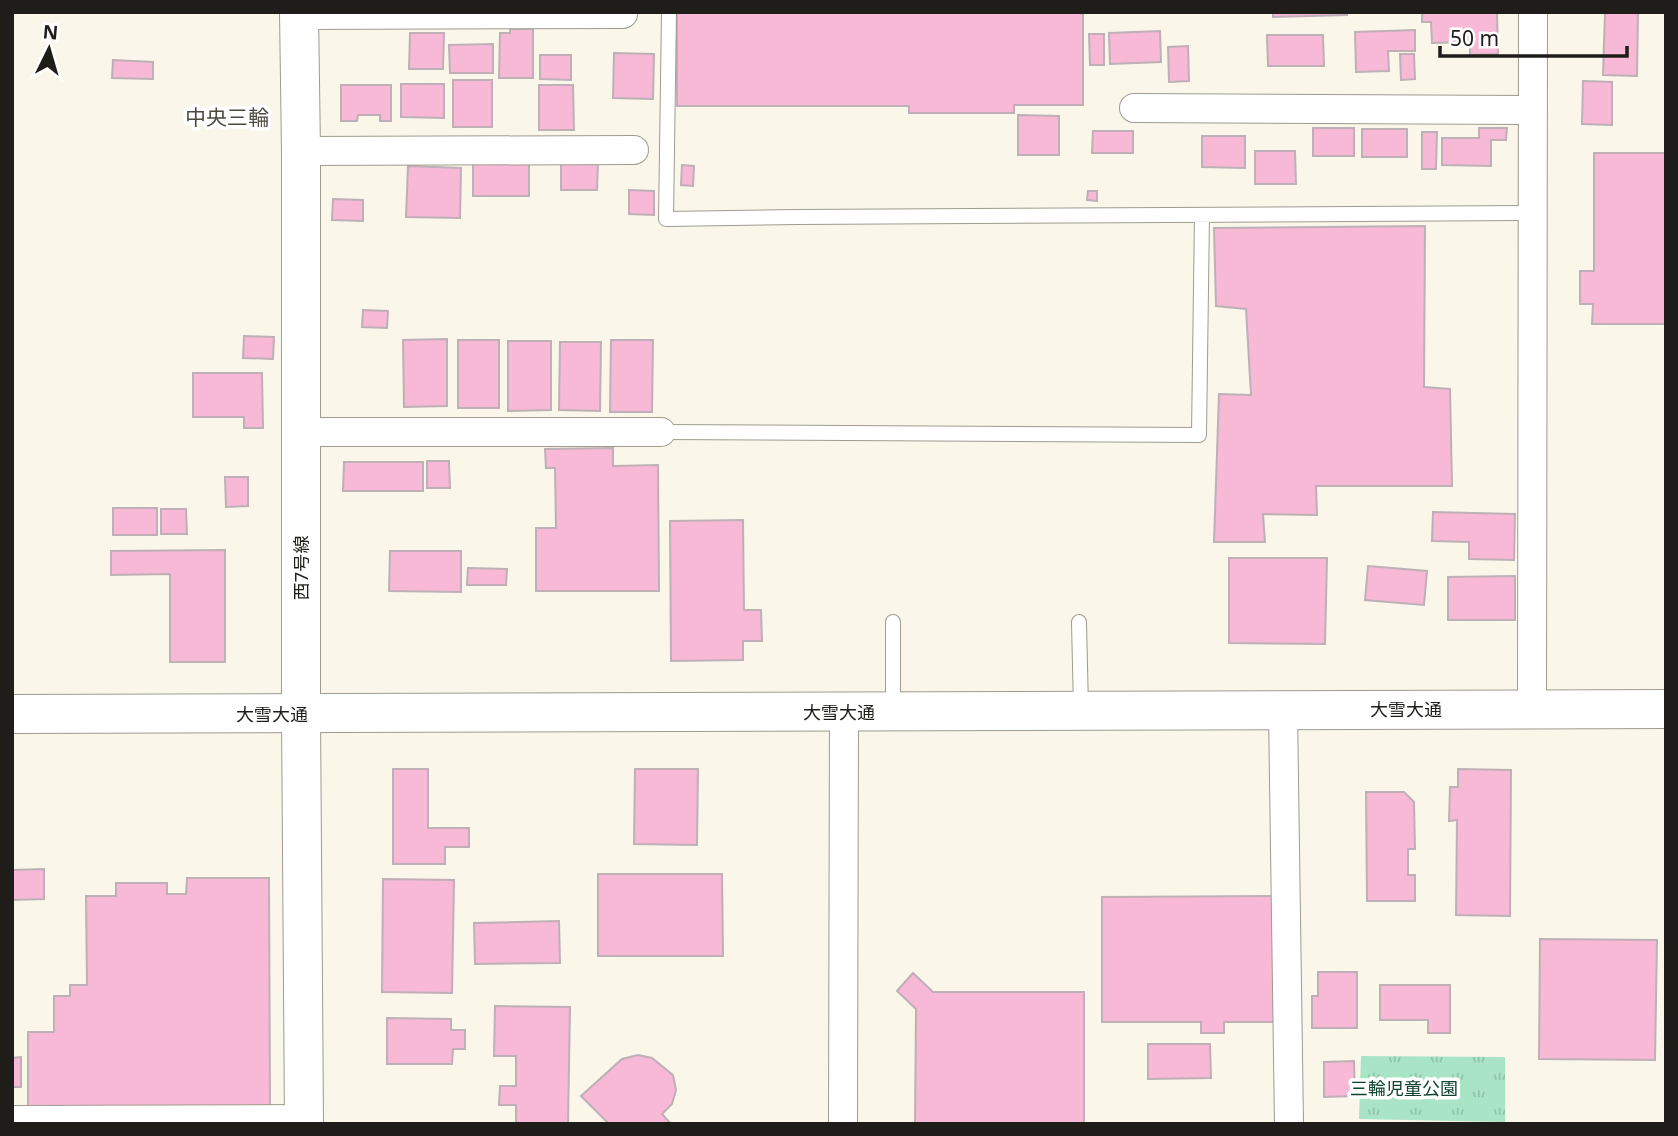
<svg xmlns="http://www.w3.org/2000/svg" width="1678" height="1136" viewBox="0 0 1678 1136" font-family="'Noto Sans','Noto Sans JP',sans-serif">
  <style>
    .grass { fill: url(#grass-tufts) }
    .building { fill: #f7b9d6; stroke: #beb0b6; stroke-width: 2 }
    .lines { fill: none; stroke-linecap: round; stroke-linejoin: round }
    .lane-casing { stroke: #9f9b8f; stroke-width: 16 }
    .street-casing { stroke: #9f9b8f; stroke-width: 30 }
    .secondary-casing { stroke: #9f9b8f; stroke-width: 40 }
    .highway-casing { stroke: #9f9b8f; stroke-width: 40 }
    .lane { stroke: #fff; stroke-width: 14 }
    .street { stroke: #fff; stroke-width: 28 }
    .secondary { stroke: #fff; stroke-width: 38 }
    .highway { stroke: #fff; stroke-width: 38 }
    .labels { text-anchor: middle; dominant-baseline: central; stroke-width: 7; stroke-linejoin: round; paint-order: stroke }
    .street-label { font-size: 18px; fill: #1f1d19; stroke: #fff }
    .park-label { font-size: 18px; fill: #0f432e; stroke: #fff }
    .quarter-label { font-size: 21px; fill: #4c493f; stroke: #fff }
  </style>
  <defs>
    <pattern id="grass-tufts" width="24" height="20" patternUnits="userSpaceOnUse" patternTransform="scale(1.75)"><rect width="24" height="20" fill="#a8e4c5"/><path d="M3 7l-1-3M5 7V3M7 7l1-3M15 17l-1-3M17 17v-4M19 17l1-3" fill="none" stroke="#90c3a9"/></pattern>
  </defs>
  <rect width="100%" height="100%" fill="#faf6e9"/>
  <path class="grass" d="M1361 1056 1505 1057V1122L1359 1119Z"/>
  <path class="building" d="M677 12H1083V105H1014V113H909V106H677Z
    M1273 12H1347V15L1273 17Z
    M1422 12H1497L1498 54 1470 55V42L1432 43 1431 22H1422Z
    M1605 12H1638L1637 76 1603 75Z
    M510 29H533V78H499L500 33H510Z
    M1415 30V51H1388L1389 71 1356 72 1355 32Z
    M1160 31 1161 62 1110 64 1109 33Z
    M410 33H444L443 69H409Z
    M1089 34H1104V65H1090Z
    M1267 35H1323L1324 66H1268Z
    M493 44V73H450L449 45Z
    M1188 46 1189 81 1169 82 1168 47Z
    M614 53 654 54 653 99 613 98Z
    M1400 54H1414L1415 79 1401 80Z
    M540 55H571V80L540 79Z
    M113 60 153 62V79L112 78Z
    M453 80H492V127H453Z
    M1583 81 1612 82V125L1582 124Z
    M401 84H444V118L401 117Z
    M341 85H391V121H380V115H358L357 121H341Z
    M539 85H573L574 130H539Z
    M1018 115 1059 116V155H1018Z
    M1313 128H1354V156H1313Z
    M1479 128H1507L1506 140H1491V166L1442 165V138H1479Z
    M1362 129H1407V157H1362Z
    M1093 131H1133V153H1092Z
    M1422 132H1437L1436 169H1422Z
    M1202 136H1245V168L1202 167Z
    M1255 151H1295L1296 184H1255Z
    M1594 153H1666V324H1592L1593 304H1580V271H1594Z
    M473 160H529V196H473Z
    M561 161H598L597 190H561Z
    M682 165 694 166 693 186 681 185Z
    M408 166 461 168 460 218 406 217Z
    M629 190 654 191V215L629 214Z
    M1088 191H1097V201L1087 200Z
    M333 199 363 200V221L332 220Z
    M1425 226 1424 387 1450 389 1452 486H1316L1317 515 1263 514 1265 542H1214L1219 394 1251 395 1246 309 1216 306 1214 228Z
    M363 310 388 311 387 328 362 327Z
    M244 336 274 337 273 359 243 358Z
    M447 339V406L404 407 403 340Z
    M458 340H499V408H458Z
    M611 340H653L652 412H610Z
    M508 341H551V410L508 411Z
    M560 342H601L600 411 559 410Z
    M193 373H262L263 428H244V417H193Z
    M613 448V466L658 465 659 591H536V528H556L555 468H546L545 449Z
    M427 461H449L450 488H427Z
    M344 462H423V491H343Z
    M225 477H248V506L226 507Z
    M113 508H157V535H113Z
    M161 509H186L187 534H161Z
    M1433 512 1515 514 1514 560 1469 559V542L1432 541Z
    M743 520 744 610H761L762 641H743V660L671 661 670 521Z
    M225 550V662H170V574L111 575V551Z
    M390 551H461V592L389 591Z
    M1229 558H1327L1325 644 1229 643Z
    M1368 566 1427 571 1424 605 1365 600Z
    M468 568 507 569 506 585H467Z
    M1515 576V620H1448V577Z
    M393 769H428V828H469V847H445V864H393Z
    M635 769H698L697 845 634 844Z
    M1458 769 1511 770 1510 916 1456 915 1457 820 1449 821 1450 787H1458Z
    M1366 792H1404L1414 802 1415 849H1408V875H1415V901H1367Z
    M44 869V899L12 900V870Z
    M598 874H722L723 956H598Z
    M187 878H269L270 1106 28 1107V1032H54V996H70V985H87L86 896H116V883H167V894H186Z
    M383 879 454 880 452 993 382 992Z
    M1275 896 1276 1022H1224V1033H1201V1022H1102V897Z
    M559 921 560 963 475 964 474 923Z
    M1540 939 1657 940 1655 1060 1539 1059Z
    M1318 972H1357V1028H1312V996H1318Z
    M913 973 933 992H1084V1124H915L916 1009 897 991Z
    M1380 985H1450V1033H1428V1020H1380Z
    M495 1006 570 1007 568 1124H516V1105H499L500 1086H516V1056H494Z
    M387 1018 451 1019V1030H465V1049H453L452 1064H387Z
    M1148 1044H1210L1211 1078 1148 1079Z
    M638 1055 652 1058 673 1075 676 1090 672 1104 662 1114 671 1124H609L581 1096 622 1059Z
    M21 1057V1087H12V1058Z
    M1354 1061 1355 1096 1324 1097V1062Z"/>
  <g class="lines">
    <g class="lane-casing">
      <path id="lane" d="M669 12 666 219 798 217 1532 213
        M661 432 1199 435 1202 215
        M893 622V708
        M1079 622 1081 709"/>
    </g>
    <g class="street-casing">
      <path id="street" d="M299 15 623 14
        M1134 108 1532 110
        M301 151 634 150
        M301 432H661
        M1532 709 1533 12
        M1283 710 1289 1124
        M12 1120 304 1119
        M843 1124 844 712"/>
    </g>
    <g class="secondary-casing">
      <path id="secondary" d="M299 12 301 151V714L304 1124"/>
    </g>
    <g class="highway-casing">
      <path id="highway" d="M12 714 1666 709"/>
    </g>
    <use href="#lane" class="lane"/>
    <use href="#street" class="street"/>
    <use href="#secondary" class="secondary"/>
    <use href="#highway" class="highway"/>
  </g>
  <g class="labels">
    <g class="street-label">
      <text transform="translate(301 568) rotate(-90)">西7号線</text>
      <text x="1406" y="709">大雪大通</text>
      <text x="839" y="712">大雪大通</text>
      <text x="272" y="714">大雪大通</text>
    </g>
    <g class="park-label">
      <text x="1404" y="1088">三輪児童公園</text>
    </g>
    <g class="quarter-label">
      <text x="227" y="117">中央三輪</text>
    </g>
  </g>
  <rect width="1678" height="1136" fill="none" stroke="#1f1d19" stroke-width="28"/>
  <g transform="translate(49 49) rotate(5)" stroke="#ffffff" stroke-width="5" paint-order="stroke">
  <path d="M0-5L12 26L0 18L-12 26Z" fill="#1f1d19"/>
  <text y="-10" font-size="19" font-weight="bold" text-anchor="middle" fill="#1f1d19">N</text>
  </g>
  <path d="M1440 46v10h187v-10" fill="none" stroke="#1f1d19" stroke-width="3.5"/>
  <text x="1450" y="46" font-size="21" fill="#1f1d19" stroke="#ffffff" stroke-width="5" paint-order="stroke">50 m</text>
</svg>
